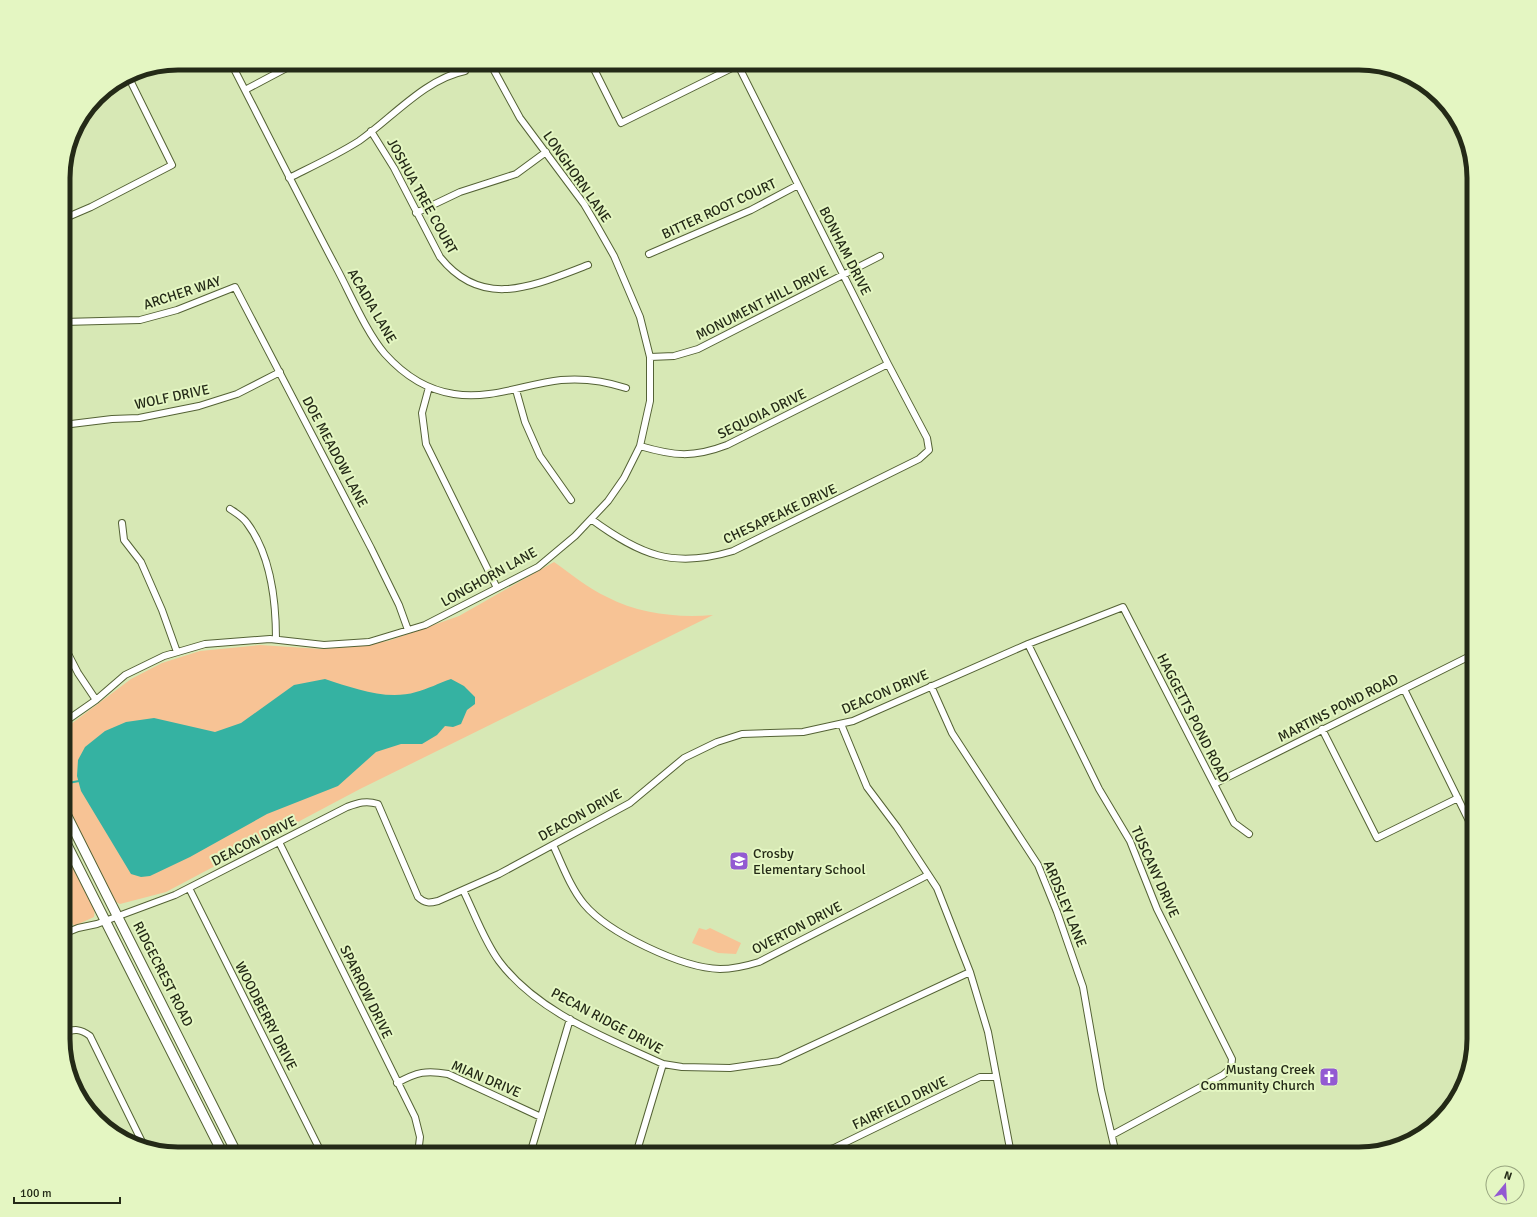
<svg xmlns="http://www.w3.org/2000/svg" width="1537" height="1217" viewBox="0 0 1537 1217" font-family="Signika,sans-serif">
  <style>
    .green { fill: #f7c395 }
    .water { fill: #35b2a2 }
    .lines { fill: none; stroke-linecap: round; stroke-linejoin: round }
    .stream { stroke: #35b2a2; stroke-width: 2 }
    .minor-casing { stroke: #546235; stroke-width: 8 }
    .secondary-casing { stroke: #546235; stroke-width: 11 }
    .minor { stroke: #fff; stroke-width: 6 }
    .secondary { stroke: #fff; stroke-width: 9 }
    .labels { text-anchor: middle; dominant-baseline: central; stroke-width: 4; stroke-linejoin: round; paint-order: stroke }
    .street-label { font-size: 14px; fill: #242a17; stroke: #e4f6c2 }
    .poi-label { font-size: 14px; fill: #242a17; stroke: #e4f6c2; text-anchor: start }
    .rim { fill: none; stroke: #242a17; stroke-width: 5 }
  </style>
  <rect width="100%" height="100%" fill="#d7e8b5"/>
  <path class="green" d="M554 562C571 574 588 588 607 597 639 614 678 618 713 615L360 789 166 892 120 904 116 902 63 800V730L131 679 162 663 200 651 260 645 322 649 356 646 388 641 459 616Z
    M63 846 95 908 94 917 74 926 63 909Z
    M699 928 706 930 710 928 741 943 736 954 718 953 692 943Z"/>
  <path class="water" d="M325 679C353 688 387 701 416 692 428 689 439 683 451 679L464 686 475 697V704L467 710 461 724 453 727 445 726 437 735 422 744H401L376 752 338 786 267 814 190 857 150 876 141 877 131 874 81 791 77 776 78 760 85 747 105 731 126 722 154 718 215 732 241 723 294 685Z"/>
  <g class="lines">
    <path class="stream" d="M63 784 79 781"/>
    <g class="minor-casing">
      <path id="minor" d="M231 63C266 131 300 199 336 267 350 293 366 332 385 354 403 374 427 390 454 394 491 400 525 384 561 380 583 378 605 381 626 388
        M591 63 621 123 738 65
        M245 90 296 63
        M102 92 128 77
        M371 131 394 168 440 257C483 311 535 285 588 265
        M289 178C313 166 337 155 359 141 392 118 425 79 465 71
        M416 213 460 192 516 174 546 152
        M63 219 91 207 172 165 128 76
        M649 254 751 210 798 185
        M63 322 140 320 177 310 235 287 371 548 399 605 408 630
        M650 357 674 356 698 349 880 256
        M429 387 422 413 426 444 497 588
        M516 390 525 422 540 456 571 500
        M63 425 112 419 139 418 199 406 237 394 280 372
        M640 446C674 456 693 458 727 445L888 364
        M230 509C236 513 243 517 247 523 271 555 276 601 276 639
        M591 519C640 555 673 569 733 551L919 459 929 450 927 438 888 364 737 63
        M122 523 124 540 141 562 162 610 177 652
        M63 644 78 673 96 700
        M1028 644 1099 789 1130 841 1157 909 1232 1059 1231 1068 1223 1075 1112 1135
        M931 686 952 733 1038 865 1057 912 1083 987 1101 1090 1116 1154
        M1404 689 1474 831
        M63 723 96 700 125 675 164 656 205 644 270 639 324 645 369 642 425 625 538 567 575 536 608 501 624 478 640 446 650 401V357L640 317 614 256 597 226 584 204 520 118 490 63
        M841 724 867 787 897 827 937 888 970 972 988 1032 1011 1154
        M1322 729 1377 838 1458 798
        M1214 784 1474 654
        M279 842 415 1117 420 1137 418 1154
        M553 845C562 864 570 887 584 904 608 933 682 968 720 969 734 969 746 966 759 962L928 875
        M189 888 322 1154
        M463 890C474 912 484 941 499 961 538 1013 605 1037 663 1064L682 1067 730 1068 779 1061 970 972
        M63 934 78 928 97 924 175 895 347 807C358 803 366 800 378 804L418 897C425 904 430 903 438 901L499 874 630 803 684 758 717 742 742 734 803 732 853 721 1028 644 1123 607 1234 823 1249 834
        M63 1034C74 1028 81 1029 90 1036L145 1148
        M397 1083C417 1072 426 1070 448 1074L541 1117
        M530 1154 570 1019
        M636 1154 663 1064
        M814 1154 834 1148 980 1077H996"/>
    </g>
    <g class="secondary-casing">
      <path id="secondary" d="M63 808 237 1154
        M63 837 223 1154"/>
    </g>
    <use href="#minor" class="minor"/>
    <use href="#secondary" class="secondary"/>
  </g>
  <defs>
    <g id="school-square" transform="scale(1)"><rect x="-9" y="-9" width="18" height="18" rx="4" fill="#935ad2" stroke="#e4f6c2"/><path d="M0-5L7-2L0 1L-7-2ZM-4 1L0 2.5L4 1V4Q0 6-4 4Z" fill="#fff"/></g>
    <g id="church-square" transform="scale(1)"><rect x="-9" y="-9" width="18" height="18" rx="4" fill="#935ad2" stroke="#e4f6c2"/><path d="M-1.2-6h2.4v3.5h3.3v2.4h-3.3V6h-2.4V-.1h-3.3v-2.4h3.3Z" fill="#fff"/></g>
  </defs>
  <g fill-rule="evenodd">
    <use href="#school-square" x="739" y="861"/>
    <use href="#church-square" x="1329" y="1077"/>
  </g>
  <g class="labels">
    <g class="street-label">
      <text transform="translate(577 177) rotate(55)">LONGHORN LANE</text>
      <text transform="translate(422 196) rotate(61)">JOSHUA TREE COURT</text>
      <text transform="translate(719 209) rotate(-25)">BITTER ROOT COURT</text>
      <text transform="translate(845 251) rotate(63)">BONHAM DRIVE</text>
      <text transform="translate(182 293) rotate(-18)">ARCHER WAY</text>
      <text transform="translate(762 303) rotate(-27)">MONUMENT HILL DRIVE</text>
      <text transform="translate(372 306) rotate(60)">ACADIA LANE</text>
      <text transform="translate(172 397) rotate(-12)">WOLF DRIVE</text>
      <text transform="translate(762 414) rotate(-26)">SEQUOIA DRIVE</text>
      <text transform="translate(335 452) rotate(62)">DOE MEADOW LANE</text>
      <text transform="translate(780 514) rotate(-25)">CHESAPEAKE DRIVE</text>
      <text transform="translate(489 577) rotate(-29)">LONGHORN LANE</text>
      <text transform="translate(885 692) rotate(-23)">DEACON DRIVE</text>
      <text transform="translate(1338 708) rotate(-27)">MARTINS POND ROAD</text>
      <text transform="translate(1193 718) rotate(63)">HAGGETTS POND ROAD</text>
      <text transform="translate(580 815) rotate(-29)">DEACON DRIVE</text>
      <text transform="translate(254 841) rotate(-27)">DEACON DRIVE</text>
      <text transform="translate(1155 872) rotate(66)">TUSCANY DRIVE</text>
      <text transform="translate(1065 904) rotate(68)">ARDSLEY LANE</text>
      <text transform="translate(797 928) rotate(-27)">OVERTON DRIVE</text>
      <text transform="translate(163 974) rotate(63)">RIDGECREST ROAD</text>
      <text transform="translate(366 992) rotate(64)">SPARROW DRIVE</text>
      <text transform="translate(266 1016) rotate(63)">WOODBERRY DRIVE</text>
      <text transform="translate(607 1021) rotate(28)">PECAN RIDGE DRIVE</text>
      <text transform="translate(486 1079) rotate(23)">MIAN DRIVE</text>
      <text transform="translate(900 1103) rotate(-26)">FAIRFIELD DRIVE</text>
    </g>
    <g class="poi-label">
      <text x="753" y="853">Crosby<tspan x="753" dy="16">Elementary School</tspan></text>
      <text x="1315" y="1069" text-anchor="end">Mustang Creek<tspan x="1315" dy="16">Community Church</tspan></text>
    </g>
  </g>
  <path d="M0 0H1537V1217H0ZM178 70H1359A108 108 0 0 1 1467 178V1039A108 108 0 0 1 1359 1147H178A108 108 0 0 1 70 1039V178A108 108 0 0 1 178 70Z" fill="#e4f6c2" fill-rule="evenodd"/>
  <path class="rim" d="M178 70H1359A108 108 0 0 1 1467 178V1039A108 108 0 0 1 1359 1147H178A108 108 0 0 1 70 1039V178A108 108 0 0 1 178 70Z"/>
  <g transform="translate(1505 1185) rotate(18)"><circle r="19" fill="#e4f6c2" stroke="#97a47e"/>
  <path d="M0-3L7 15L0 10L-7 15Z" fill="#935ad2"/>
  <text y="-6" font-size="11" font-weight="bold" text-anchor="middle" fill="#242a17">N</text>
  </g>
  <path d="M14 1197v6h106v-6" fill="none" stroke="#242a17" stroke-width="2"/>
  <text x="20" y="1197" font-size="12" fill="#242a17" stroke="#e4f6c2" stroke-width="3" paint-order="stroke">100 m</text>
</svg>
